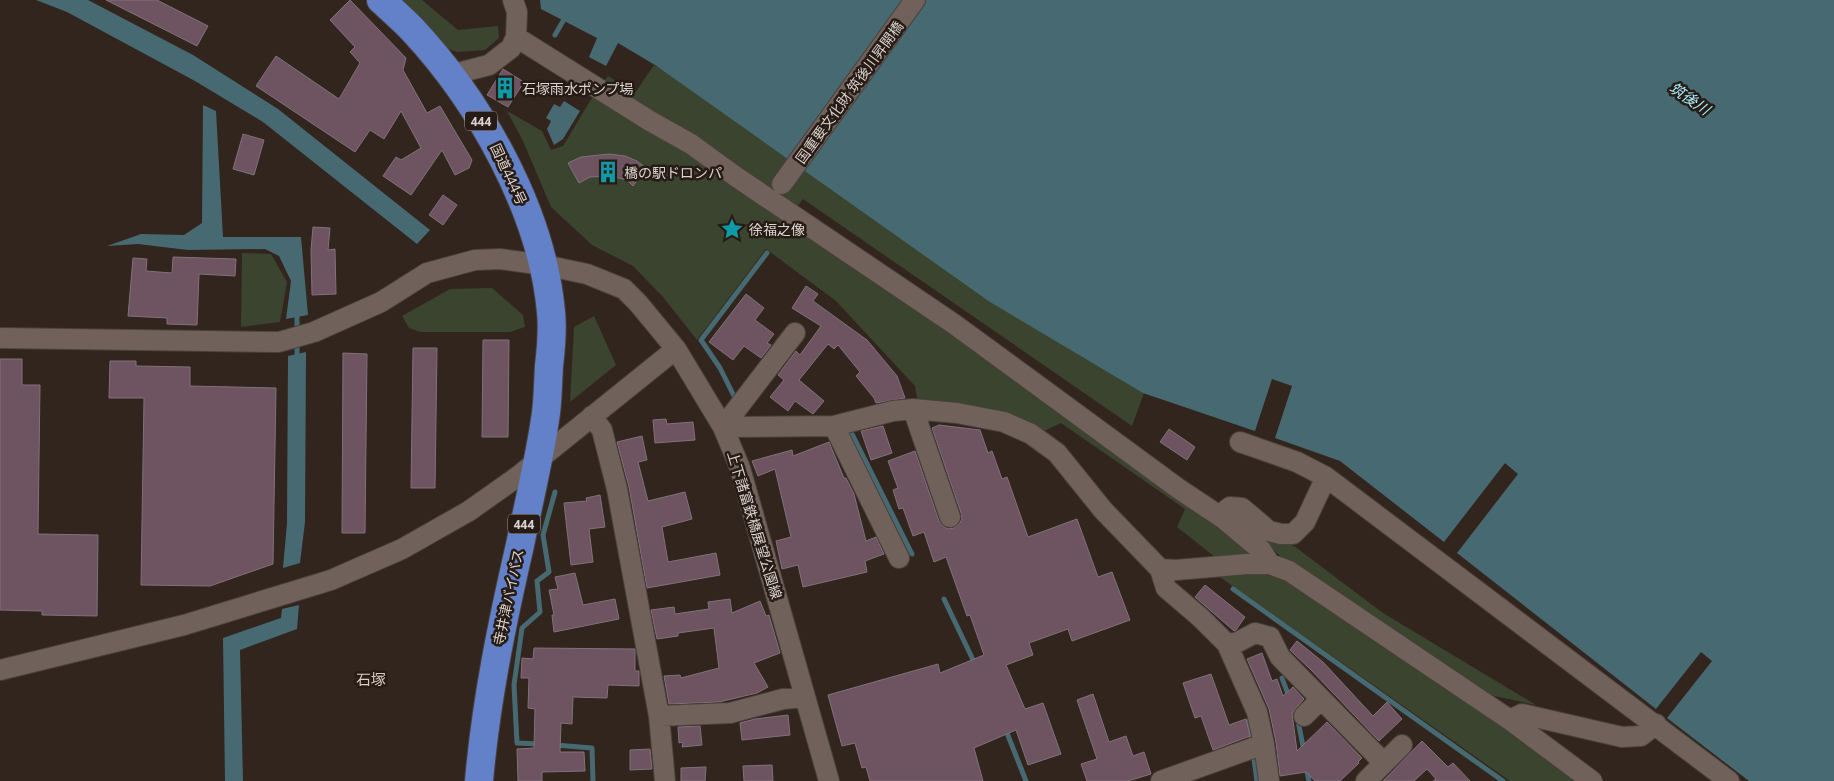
<svg xmlns="http://www.w3.org/2000/svg" width="1834" height="781" viewBox="0 0 1834 781" font-family="'Open Sans','Noto Sans JP',sans-serif">
  <style>
    .green { fill: #3b442e }
    .water { fill: #476a72 }
    .lines { fill: none; stroke-linecap: round; stroke-linejoin: round }
    .stream { stroke: #476a72; stroke-width: 5 }
    .building { fill: #6e5361; stroke: #81727a }
    .minor-casing { stroke: #4b413c; stroke-width: 22 }
    .highway-casing { stroke: #4b413c; stroke-width: 30 }
    .minor { stroke: #70625b; stroke-width: 20 }
    .highway { stroke: #6281c8; stroke-width: 28 }
    .labels { text-anchor: middle; dominant-baseline: central; stroke-width: 5; stroke-linejoin: round; paint-order: stroke }
    .shield { fill: #271b15; stroke: #a69c98; stroke-width: 1 }
    .shield-label { font-size: 12px; font-weight: bold; fill: #dcd4d0 }
    .poi-label { font-size: 14px; fill: #dcd4d0; stroke: #271b15; text-anchor: start }
    .street-label { font-size: 14px; fill: #dcd4d0; stroke: #271b15 }
    .water-label { font-size: 15px; font-style: italic; fill: #a8eefd; stroke: #271b15 }
    .neighbourhood-label { font-size: 15px; fill: #d9c9c1; stroke: #271b15 }
  </style>
  <rect width="100%" height="100%" fill="#31251e"/>
  <path class="green" d="M392 0H422L458 30 498 26 499 38 485 50 457 52 433 43Z
    M654 65 1033 284 1255 431 1144 393 1132 426 803 199 788 218 1255 550 1253 559 1492 720 1575 781H1510L1217 575 1220 561 1177 527 1185 509 1061 423 1042 432 918 404 915 386 836 301 766 249 697 340 663 297 633 266 592 245 551 207 523 141 507 111 542 131 551 150 563 146 590 101 608 76 635 93Z
    M242 253 271 254 287 282 280 322 241 327Z
    M492 288 523 315 525 327 510 332H421L409 328 402 316 450 289Z
    M594 316 616 365 570 402 574 327Z
    M1259 535 1294 546 1383 613 1536 705 1485 694 1290 566Z"/>
  <path class="water" d="M36 0H88L193 55 278 109 430 230 417 244 263 122 195 81 67 12Z
    M540 0H1834V781H1749L1667 718 1712 661 1701 652 1656 709 1457 553 1518 474 1505 463 1444 542 1340 461 1275 438 1292 386 1272 379 1255 431 1143 393 990 302 655 65 618 43 606 66 589 57 597 38 541 9Z
    M564 101 580 111 563 139 554 145 547 129 551 121 546 118 554 104 560 107Z
    M203 105 216 111 223 237H301L308 315 286 319 291 281 279 256 265 249 188 250 138 244 107 246 141 234 184 235 202 223Z
    M306 352 305 522 300 563 283 568 287 523 288 356Z
    M299 605 297 629 240 650 243 781H225L223 638 281 618 282 609Z"/>
  <g class="lines">
    <path class="stream" d="M555 35 566 16
      M297 311V333
      M297 360V341
      M734 396 720 368 701 340 767 253
      M851 432 912 554
      M1233 589 1503 781
      M944 599 975 664
      M1282 678 1298 721 1304 751
      M1249 720 1252 743
      M1005 728 1026 781
      M539 744 517 743 514 685 522 628 540 612 537 581 549 572 543 535 555 492
      M555 745 592 748 593 781
      M1253 752 1257 781
      M1306 767 1309 781"/>
  </g>
  <path class="building" d="M106 0H157L208 26 197 46Z
    M350 0 406 58 403 70 427 113 440 106 472 160 469 168 455 175 442 150 411 195 383 176 396 157 401 160 421 148 401 111 384 139 370 130 355 152 256 86 276 56 339 99 360 63 350 52 355 47 330 20Z
    M503 69 524 82 508 107 487 95Z
    M243 134 264 140 254 175 233 169Z
    M609 154 625 156 637 161 646 168 633 186 627 180 610 176 590 177 579 183 568 163 581 157Z
    M443 195 457 205 443 225 429 215Z
    M313 227 330 228 328 250 335 249 336 294 312 295 311 250Z
    M173 257 236 259 235 276 199 274 197 325 167 324V318L128 316 133 258 147 259 146 271 172 273Z
    M806 286 818 294 813 301 867 340 897 376 905 398 876 403 874 398 856 376 860 372 838 345 834 349 828 344 799 380 824 401 813 414 795 401 788 411 770 397 784 380 778 375 796 351 800 355 821 326 792 308Z
    M746 294 764 308 755 320 774 334 767 343 771 345 761 358 744 346 733 360 709 342Z
    M483 340H509L508 437H482Z
    M413 348H437L435 488H411Z
    M343 353 367 354 365 533H342Z
    M0 359H22V385H40L38 534 98 535 97 616 42 615V611L0 610Z
    M110 361H136V366L190 367V386L276 388 273 564 210 586 141 585 144 398H109Z
    M666 419 667 424 693 422 695 440 655 443 653 420Z
    M939 425 980 430 988 453 992 451 1002 479 1007 477 1028 537 1077 519 1098 577 1112 572 1130 620 1072 641 1068 629 1029 643 1033 655 1006 665 1025 709 1043 703 1061 754 1028 765 1016 730 974 748 983 781H870L866 767 862 768 855 743 842 746 828 695 938 664 940 673 984 655 970 615 967 616 946 557 934 562 924 532 913 536 903 508 899 509 893 490 898 488 888 461 915 451 939 521 943 526 948 529 954 528 959 524 962 519 961 513 932 428Z
    M883 426 892 453 871 460 861 431Z
    M1169 429 1195 447 1187 460 1160 442Z
    M642 436 647 460 638 462 648 501 685 492 692 519 662 527 668 562 716 553 720 575 647 588 629 487 617 442Z
    M829 442 844 478H846L854 494 866 541 876 537 884 554 865 561 867 572 803 587 798 565 782 569 776 541 791 537 775 469 758 476 752 461 792 450 793 456Z
    M600 495 605 527 589 529 593 562 571 565 564 503 587 501 586 498Z
    M575 573 583 605 615 599 619 619 554 632 552 615H554L549 590 558 589 555 577Z
    M1205 585 1245 617 1236 630 1234 631 1195 597Z
    M730 599 732 613 760 601 766 616 769 615 780 653 754 663 768 687 757 693 719 702 669 704 664 676 680 675 681 678 719 668 714 628 678 633V636L657 639 651 610 674 607 675 614 709 609 708 602Z
    M1297 641 1323 662 1373 716 1387 702 1402 719 1379 741 1311 670 1290 650Z
    M534 648 635 649V671H639V686L608 685 607 698 573 697 572 724 561 723 560 752H584L585 771 542 772V781H518L517 749 534 748 535 709 528 708 529 678H521L522 658 533 659Z
    M1262 653 1272 681 1277 679 1283 696 1293 687 1304 699 1292 713 1297 751 1327 722 1362 758 1358 762 1359 763 1340 781H1315L1306 772 1280 776 1276 742 1269 709 1247 659Z
    M1211 674 1229 725 1246 719 1250 736 1213 750 1201 716 1195 718 1183 683Z
    M1093 694 1109 742 1126 736 1133 756 1144 752 1151 774 1128 781H1087L1081 764 1097 759 1077 700Z
    M788 715 790 735 742 740 740 723 755 719Z
    M700 726 702 745 682 747 683 742 679 743 678 727Z
    M1422 741 1448 767 1453 763 1470 781H1433L1436 779 1427 769 1414 781H1383Z
    M650 749 652 769 630 770V750Z
    M772 765 773 781H744L743 766Z
    M706 767 705 781H681V768Z"/>
  <g class="lines">
    <g class="minor-casing">
      <path id="minor" d="M516 37 650 121 691 144 735 176 954 324 1179 489 1224 519 1261 550 1270 564
        M450 75 489 65 511 48 516 37 517 12 513 0
        M782 184 915 0
        M0 338 279 342 314 332 381 302 427 273 475 260 500 259 544 265 587 274 624 289 638 303 676 349 723 427 740 468 829 781
        M913 409 950 517
        M592 416 602 430 617 489 659 716 665 781
        M834 426 899 558
        M723 427 834 426 893 411 913 409 957 413 1004 422 1031 434 1057 453 1103 510 1160 569 1166 588 1201 618 1227 644 1257 712 1264 744 1269 781
        M723 427 795 333
        M1240 442 1297 462 1326 477 1729 781
        M1224 519 1226 510 1230 507 1242 508 1269 531 1281 534H1293L1305 522 1326 477
        M1160 569 1176 570 1247 564H1270L1289 571 1510 720 1592 781
        M1227 644 1238 642 1255 633 1270 637 1280 657 1384 763
        M0 670 184 625 331 580 402 549 469 511 517 477 676 349
        M659 716 730 713 783 699 805 697
        M1304 716 1321 699
        M1510 720 1522 714 1622 737 1641 736 1656 724
        M1161 781 1264 744
        M1366 781 1402 745"/>
    </g>
    <g class="highway-casing">
      <path id="highway" d="M381 0C392 10 402 19 412 29 480 102 542 211 551 312 553 330 551 349 549 366 548 382 548 397 546 413 540 457 529 501 520 545 502 623 486 701 479 781"/>
    </g>
    <use href="#minor" class="minor"/>
    <use href="#highway" class="highway"/>
  </g>
  <defs>
    <g id="building-bare" transform="scale(1.725)"><path d="M-4-6H4V6H1V3H-1V6H-4ZM-2.5-4.3h1.7v1.8h-1.7ZM.8-4.3h1.7v1.8H.8ZM-2.5-1h1.7V.8h-1.7ZM.8-1h1.7V.8H.8Z" fill="#0f9aa8" stroke="#271b15" stroke-width="2.5" paint-order="stroke"/></g>
    <g id="sight-bare" transform="scale(1.725)"><path d="M0-6L1.8-2.2L6-1.7L2.9 1.2L3.7 5.4L0 3.3L-3.7 5.4L-2.9 1.2L-6-1.7L-1.8-2.2Z" fill="#0f9aa8" stroke="#271b15" stroke-width="2.5" paint-order="stroke"/></g>
  </defs>
  <g fill-rule="evenodd">
    <use href="#building-bare" x="505" y="88"/>
    <use href="#building-bare" x="608" y="172"/>
    <use href="#sight-bare" x="732" y="229"/>
  </g>
  <g class="labels">
    <g class="shield">
      <rect x="465" y="111.5" width="32" height="19" rx="4"/>
      <rect x="508" y="514.5" width="32" height="19" rx="4"/>
    </g>
    <g class="shield-label">
      <text x="481" y="121">444</text>
      <text x="524" y="524">444</text>
    </g>
    <g class="poi-label">
      <text x="522" y="88">石塚雨水ポンプ場</text>
      <text x="624" y="172">橋の駅ドロンパ</text>
      <text x="749" y="229">徐福之像</text>
    </g>
    <g class="street-label">
      <text transform="translate(849 92) rotate(-54)">国重要文化財 筑後川昇開橋</text>
      <text transform="translate(509 174) rotate(65)">国道444号</text>
      <text transform="translate(755 525) rotate(73)">上下諸富鉄橋展望公園線</text>
      <text transform="translate(508 597) rotate(-78)">寺井津バイパス</text>
    </g>
    <g class="water-label">
      <text transform="translate(1690 98) rotate(34)">筑後川</text>
    </g>
    <g class="neighbourhood-label">
      <text x="371" y="679">石塚</text>
    </g>
  </g>
</svg>
